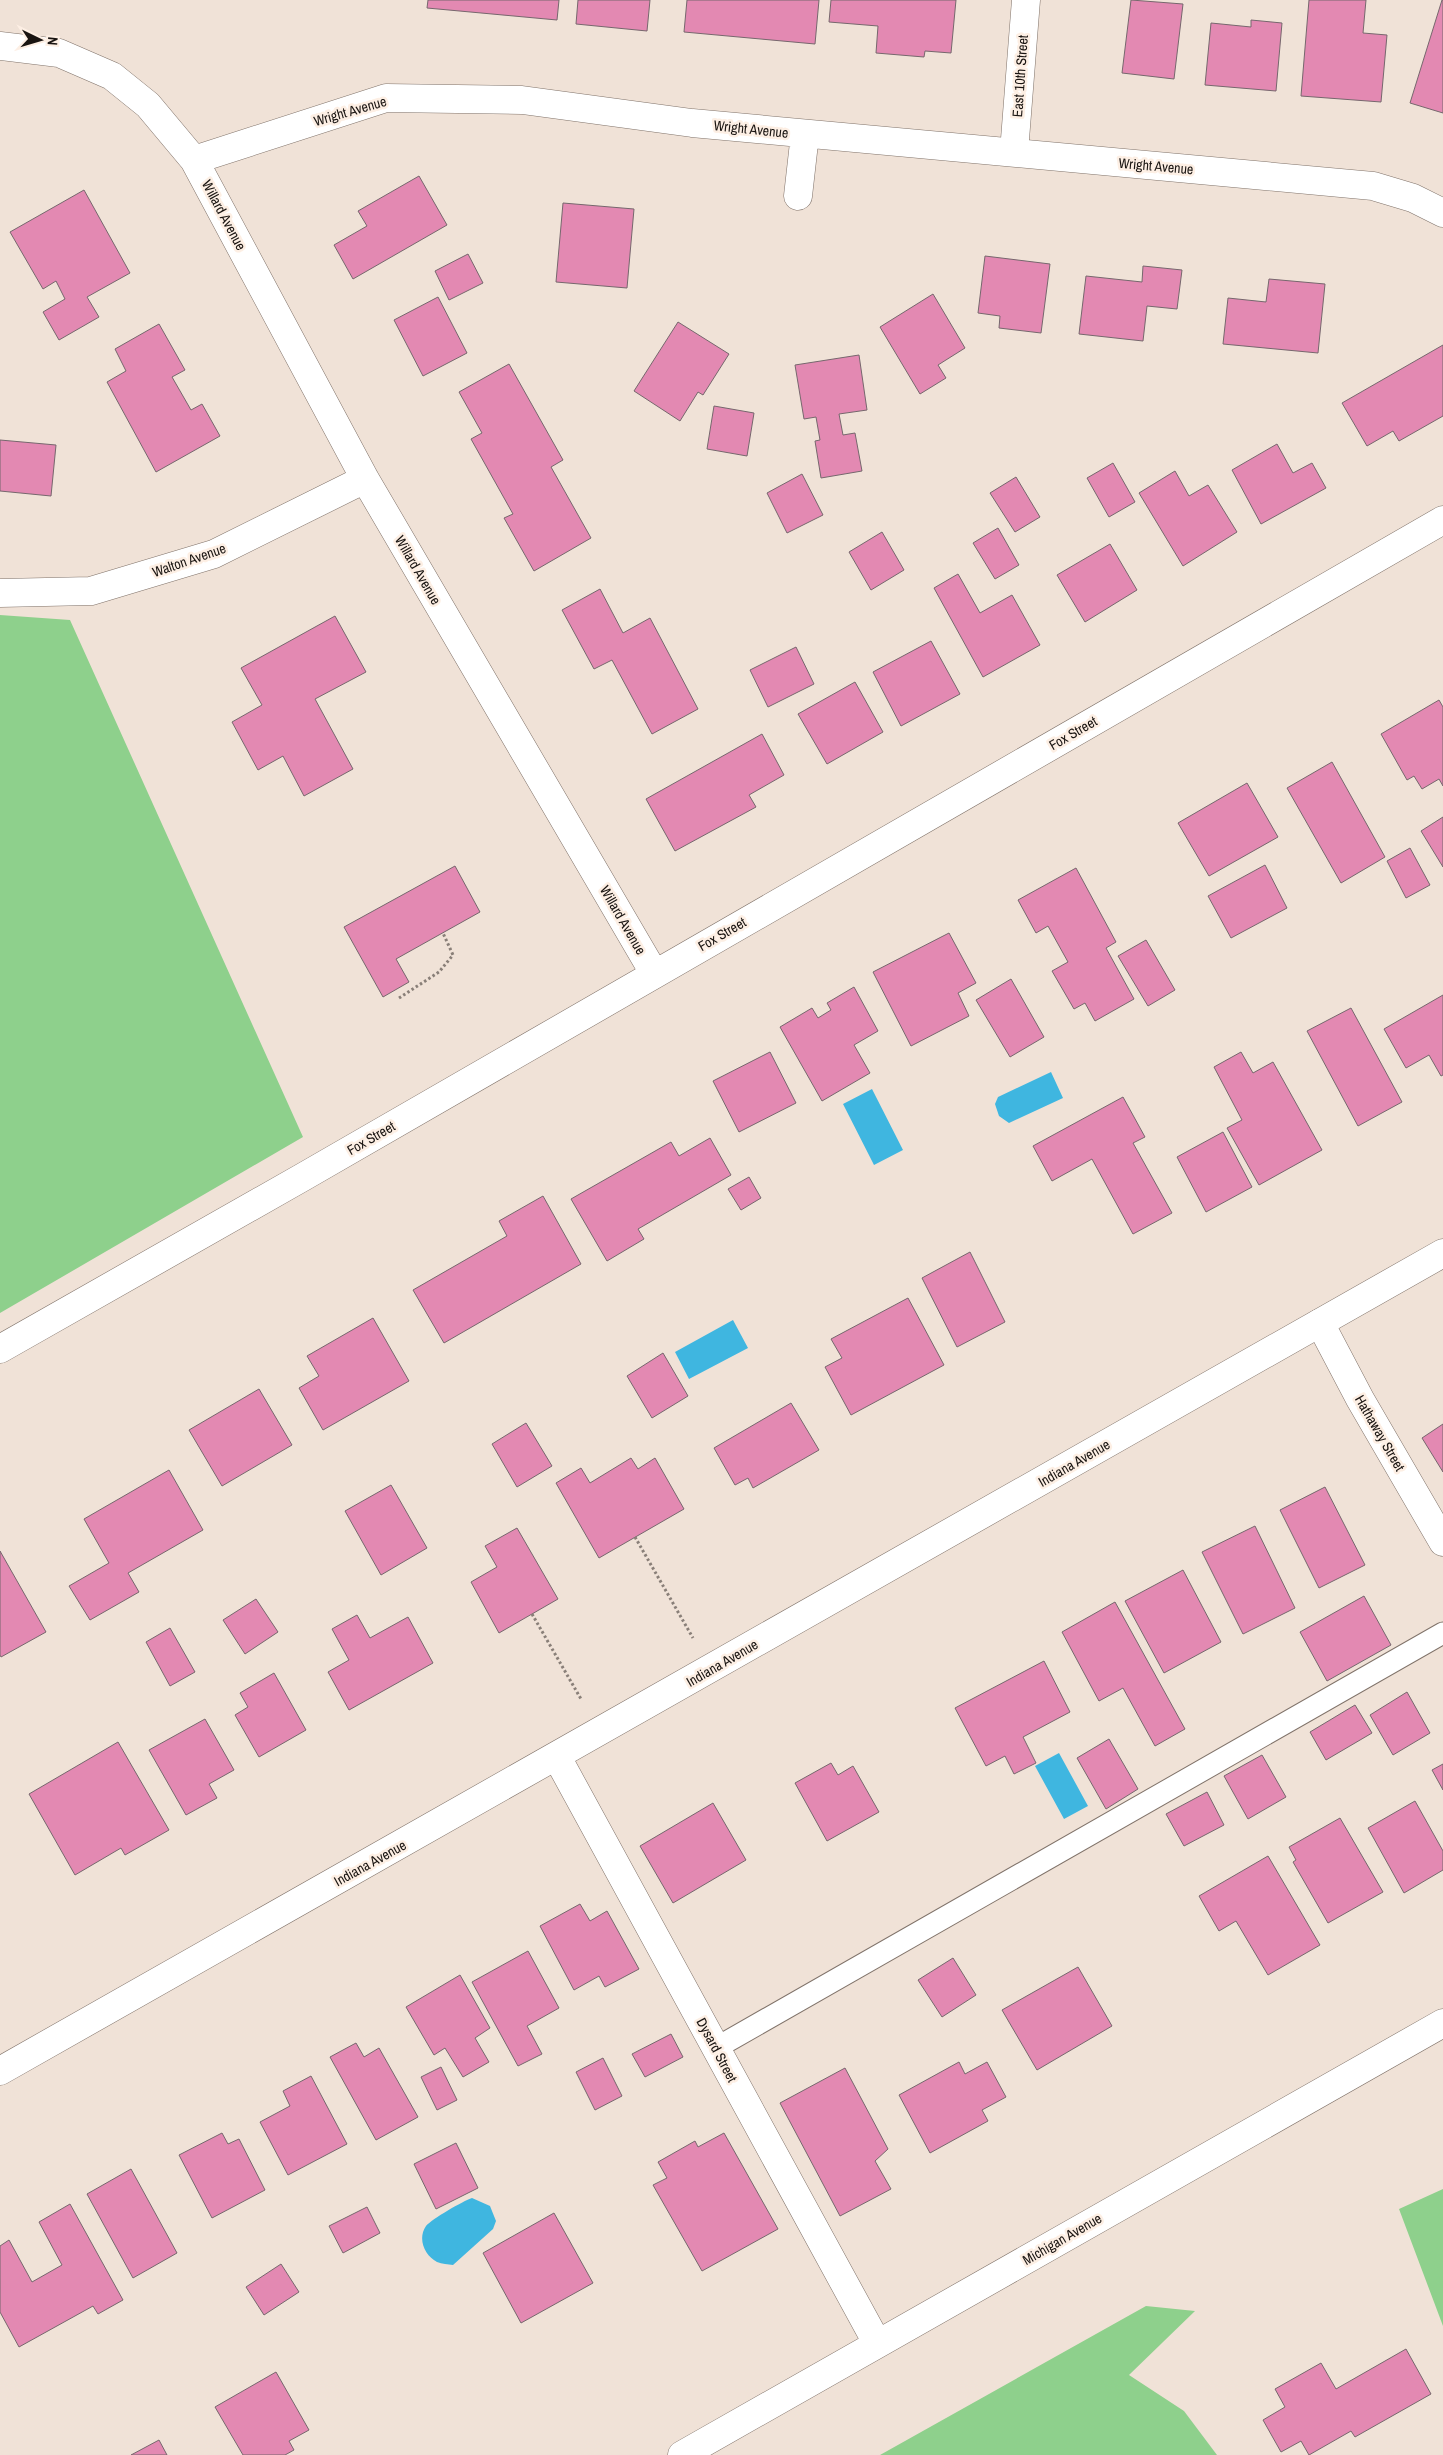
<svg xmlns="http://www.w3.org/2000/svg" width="1443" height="2455" viewBox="0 0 1443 2455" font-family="'Archivo Narrow',sans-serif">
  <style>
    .green { fill: #8ed08c }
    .water { fill: #3fb6e0 }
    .building { fill: #e389b2; stroke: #76676d }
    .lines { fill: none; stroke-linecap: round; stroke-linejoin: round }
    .service-casing { stroke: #80736a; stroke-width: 23 }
    .minor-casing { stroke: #80736a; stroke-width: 29 }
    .primary-casing { stroke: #80736a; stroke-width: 29 }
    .path { stroke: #897f78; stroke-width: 3; stroke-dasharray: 2.5 2.5; stroke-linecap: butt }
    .service { stroke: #fff; stroke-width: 21 }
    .minor { stroke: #fff; stroke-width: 28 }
    .primary { stroke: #fff; stroke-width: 28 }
    .labels { text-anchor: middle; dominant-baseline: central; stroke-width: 5; stroke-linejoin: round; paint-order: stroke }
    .street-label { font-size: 14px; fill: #191411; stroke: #fdefe4 }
  </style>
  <rect width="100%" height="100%" fill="#f0e2d7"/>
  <path class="green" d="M0 615 70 620 303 1137 0 1313Z
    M1443 2189V2326L1399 2209Z
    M1146 2306 1195 2311 1129 2375 1184 2411 1217 2455H880Z"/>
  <path class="water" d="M1051 1072 1063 1098 1009 1123 999 1116 995 1104 998 1097Z
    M872 1089 903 1150 874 1165 843 1104Z
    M733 1320 748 1348 689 1379 675 1352Z
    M1059 1753 1088 1806 1064 1819 1035 1766Z
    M472 2198 490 2206 496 2221 493 2229 453 2265C448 2264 442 2264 437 2262 425 2256 417 2239 426 2226 432 2219 463 2201 472 2198Z"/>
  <path class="building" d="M428 0H559L557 20 427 8Z
    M578 0H650L647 31 576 24Z
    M687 0H819L815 44 684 32Z
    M831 0H956L951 53 925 51 924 57 876 53 878 26 829 22Z
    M1131 0 1183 4 1174 79 1122 73Z
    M1309 0H1366L1363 33 1387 35 1381 102 1301 96Z
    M1442 0H1443V113L1410 103Z
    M1251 20 1282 23 1276 91 1205 85 1211 23 1251 27Z
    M419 176 447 225 353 279 334 245 367 226 358 211Z
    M84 190 130 273 87 297 99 317 59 340 43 312 65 299 56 281 43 289 10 232Z
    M563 203 634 209 627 288 556 282Z
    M468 254 483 283 449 300 435 271Z
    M985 256 1050 264 1041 333 999 328 1000 316 978 313Z
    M1143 266 1182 270 1177 309 1147 306 1143 341 1079 334 1086 276 1142 282Z
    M1269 279 1325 284 1318 353 1223 344 1228 298 1266 302Z
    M933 294 965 348 938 365 946 378 920 394 880 327Z
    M438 297 467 353 423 376 394 320Z
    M678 322 729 354 703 395 698 392 680 421 634 391Z
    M159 324 185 370 172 377 191 410 202 404 220 436 156 472 107 382 126 371 115 349Z
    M1443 345V416L1399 441 1393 431 1367 446 1342 403Z
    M859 355 867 410 839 414 843 435 855 433 862 471 821 478 815 441 820 440 816 417 804 419 795 365Z
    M509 364 563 460 551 467 591 538 534 571 504 518 513 514 471 439 482 433 459 392Z
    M714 406 754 413 747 456 707 449Z
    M0 440 56 445 51 496 0 491Z
    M1277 444 1293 473 1312 463 1326 488 1261 524 1232 470Z
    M1113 463 1135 502 1109 517 1087 478Z
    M1175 471 1189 496 1208 485 1237 532 1183 566 1139 493Z
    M802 474 823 515 787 533 767 493Z
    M1016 477 1040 517 1015 532 990 493Z
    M998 528 1019 565 995 579 973 543Z
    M882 532 904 570 871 590 849 552Z
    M1110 544 1137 590 1085 622 1057 575Z
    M958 574 980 613 1012 595 1040 645 983 677 934 588Z
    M600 589 623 633 650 618 698 709 652 734 612 660 594 669 562 610Z
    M335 616 366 672 315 699 353 769 304 796 283 756 258 770 232 722 262 705 241 668Z
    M931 641 960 694 901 726 873 672Z
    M796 647 814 684 768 707 750 670Z
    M855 682 883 732 827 764 798 714Z
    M1439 700 1443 707V786L1439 779 1422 789 1414 776 1407 780 1381 734Z
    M762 734 784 775 749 795 756 807 675 851 646 799Z
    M1332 762 1385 857 1341 883 1287 788Z
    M1247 783 1278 837 1209 876 1178 823Z
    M1443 817V867L1421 831Z
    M1410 848 1430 885 1406 898 1387 861Z
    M1265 865 1287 908 1231 938 1208 896Z
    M455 866 480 912 396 959 409 982 383 997 344 927Z
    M1076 868 1116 942 1106 948 1134 999 1095 1021 1085 1003 1074 1009 1052 971 1068 962 1048 926 1036 933 1018 900Z
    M949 933 976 983 958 993 969 1016 911 1046 873 972Z
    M1146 940 1175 990 1148 1006 1118 956Z
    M1011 979 1044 1037 1010 1057 976 1000Z
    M854 987 878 1031 854 1045 870 1073 822 1101 780 1027 812 1008 818 1018 831 1010 827 1003Z
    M1443 995V1075L1441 1076 1429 1055 1406 1068 1384 1029Z
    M1351 1008 1402 1102 1358 1126 1307 1031Z
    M770 1052 796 1103 739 1132 713 1081Z
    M1241 1052 1253 1073 1273 1062 1322 1150 1259 1185 1227 1128 1242 1120 1214 1067Z
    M1123 1097 1145 1137 1133 1143 1172 1213 1133 1234 1092 1159 1052 1181 1033 1146Z
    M1223 1132 1252 1187 1206 1212 1177 1157Z
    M710 1138 731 1175 638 1229 644 1239 607 1261 571 1199 671 1142 679 1156Z
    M749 1177 761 1198 741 1210 728 1189Z
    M543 1196 581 1264 444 1343 413 1290 507 1236 499 1221Z
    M970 1252 1005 1322 957 1347 922 1278Z
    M908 1298 944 1365 851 1415 825 1367 842 1358 831 1339Z
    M373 1318 409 1381 323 1430 299 1388 319 1376 307 1356Z
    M663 1353 688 1396 652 1418 627 1376Z
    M259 1389 292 1445 222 1486 189 1430Z
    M791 1403 819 1450 753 1488 748 1478 735 1485 714 1448Z
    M526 1423 552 1466 517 1487 492 1444Z
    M1443 1424V1472L1422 1438Z
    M631 1458 638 1469 655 1458 684 1509 599 1558 556 1483 581 1468 590 1483Z
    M169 1470 203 1530 128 1573 139 1592 90 1620 69 1586 109 1563 84 1519Z
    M391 1485 427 1548 381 1575 345 1511Z
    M1325 1487 1365 1565 1319 1588 1280 1510Z
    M1255 1526 1295 1608 1243 1634 1202 1552Z
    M517 1528 558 1599 499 1633 471 1582 497 1567 485 1546Z
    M0 1551 46 1632 1 1657 0 1655Z
    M1183 1570 1221 1642 1164 1673 1125 1601Z
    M1364 1596 1391 1645 1327 1681 1300 1632Z
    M256 1599 278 1632 245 1654 223 1620Z
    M1115 1602 1185 1729 1155 1746 1123 1688 1099 1701 1062 1632Z
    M357 1615 370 1638 408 1617 433 1663 349 1710 328 1672 349 1660 332 1629Z
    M170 1628 195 1672 170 1686 146 1642Z
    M1044 1661 1070 1712 1023 1737 1036 1763 1014 1774 1005 1756 986 1766 955 1708Z
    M274 1673 306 1730 259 1757 235 1715 248 1707 240 1693Z
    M1407 1692 1430 1733 1393 1755 1370 1715Z
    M1355 1705 1372 1733 1326 1760 1310 1732Z
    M205 1719 234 1770 209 1784 217 1798 186 1815 149 1750Z
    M1109 1739 1138 1789 1106 1809 1077 1758Z
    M118 1742 169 1830 125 1855 121 1848 75 1875 29 1794Z
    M1262 1755 1286 1797 1248 1819 1224 1776Z
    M831 1763 838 1775 853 1766 879 1812 827 1841 795 1783Z
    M1443 1764V1790L1432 1770Z
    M1207 1792 1224 1825 1184 1846 1166 1814Z
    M1415 1801 1443 1851V1870L1404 1893 1368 1828Z
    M713 1803 746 1860 673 1903 640 1846Z
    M1340 1818 1383 1892 1328 1923 1293 1862 1296 1860 1289 1847Z
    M1268 1856 1320 1945 1268 1975 1236 1921 1219 1931 1199 1896Z
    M580 1904 590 1921 607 1911 639 1969 605 1987 599 1976 574 1990 540 1926Z
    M528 1951 559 2008 527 2026 542 2054 518 2066 472 1982Z
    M953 1958 976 1995 942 2017 918 1980Z
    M1078 1967 1112 2026 1037 2070 1002 2010Z
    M460 1975 490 2028 475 2038 489 2062 463 2077 445 2048 434 2055 406 2007Z
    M671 2034 683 2057 645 2077 632 2054Z
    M356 2043 364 2057 379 2048 418 2117 376 2140 330 2057Z
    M603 2058 622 2096 595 2110 576 2072Z
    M959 2062 965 2074 987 2062 1006 2097 982 2110 988 2121 930 2153 899 2095Z
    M441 2067 457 2100 437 2110 421 2077Z
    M845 2068 888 2149 875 2161 891 2189 840 2216 780 2103Z
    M311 2076 347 2144 288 2175 260 2122 290 2106 283 2091Z
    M222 2133 228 2144 239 2139 265 2190 212 2218 179 2155Z
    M724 2133 778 2229 702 2271 653 2185 667 2178 658 2162 695 2141 698 2147Z
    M456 2143 478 2188 436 2209 414 2164Z
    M131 2169 177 2253 133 2278 87 2194Z
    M70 2204 123 2300 98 2314 93 2306 19 2347 0 2312V2246L9 2240 32 2282 62 2265 39 2222Z
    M367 2207 380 2233 343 2253 329 2226Z
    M554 2213 593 2283 521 2323 483 2253Z
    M281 2264 299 2292 264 2315 246 2287Z
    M1406 2349 1431 2394 1355 2437 1351 2431 1309 2455 1301 2441 1281 2452 1263 2420 1285 2407 1275 2389 1321 2363 1336 2389Z
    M276 2372 309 2430 289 2441 294 2450 285 2455H243L215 2407Z
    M159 2440 167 2455H131Z"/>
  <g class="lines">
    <g class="service-casing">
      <path id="service" d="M716 2048 1443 1633"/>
    </g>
    <g class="minor-casing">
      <path id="minor" d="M0 46 59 53 112 76 148 105 194 160 386 98 522 100 692 123 1373 186 1413 198 1443 213
        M1014 152 1026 0
        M194 160 365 479 654 973
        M798 196 805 134
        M0 593 91 591 214 554 365 479
        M1320 1323 1360 1399 1443 1542
        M0 1349 303 1177 1443 520
        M557 1757 877 2343
        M682 2455 1443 2023"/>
    </g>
    <g class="primary-casing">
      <path id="primary" d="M0 2071 1443 1253"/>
    </g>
    <path class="path" d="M399 998 439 972 453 955 443 933
      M635 1537 693 1638
      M532 1614 581 1699"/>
    <use href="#service" class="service"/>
    <use href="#minor" class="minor"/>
    <use href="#primary" class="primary"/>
  </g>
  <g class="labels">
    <g class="street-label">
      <text transform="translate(1020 76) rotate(-86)">East 10th Street</text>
      <text transform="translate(350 111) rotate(-16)">Wright Avenue</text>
      <text transform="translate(751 129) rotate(6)">Wright Avenue</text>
      <text transform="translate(1156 166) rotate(5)">Wright Avenue</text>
      <text transform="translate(224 215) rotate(62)">Willard Avenue</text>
      <text transform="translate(189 560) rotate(-19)">Walton Avenue</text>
      <text transform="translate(418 570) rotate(60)">Willard Avenue</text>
      <text transform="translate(1073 733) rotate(-30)">Fox Street</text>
      <text transform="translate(623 920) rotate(60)">Willard Avenue</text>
      <text transform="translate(722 934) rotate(-30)">Fox Street</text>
      <text transform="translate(371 1138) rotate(-30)">Fox Street</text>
      <text transform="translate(1380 1433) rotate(60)">Hathaway Street</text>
      <text transform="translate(1074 1463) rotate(-30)">Indiana Avenue</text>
      <text transform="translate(722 1663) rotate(-30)">Indiana Avenue</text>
      <text transform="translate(370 1863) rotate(-29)">Indiana Avenue</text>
      <text transform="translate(717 2050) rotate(62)">Dysard Street</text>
      <text transform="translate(1062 2239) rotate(-30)">Michigan Avenue</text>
    </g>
  </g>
  <g transform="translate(40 40) rotate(95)" stroke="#fdefe4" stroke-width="4" paint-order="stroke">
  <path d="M0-4L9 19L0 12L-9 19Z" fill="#191411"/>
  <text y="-8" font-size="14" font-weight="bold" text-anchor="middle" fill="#191411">N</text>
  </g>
</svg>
